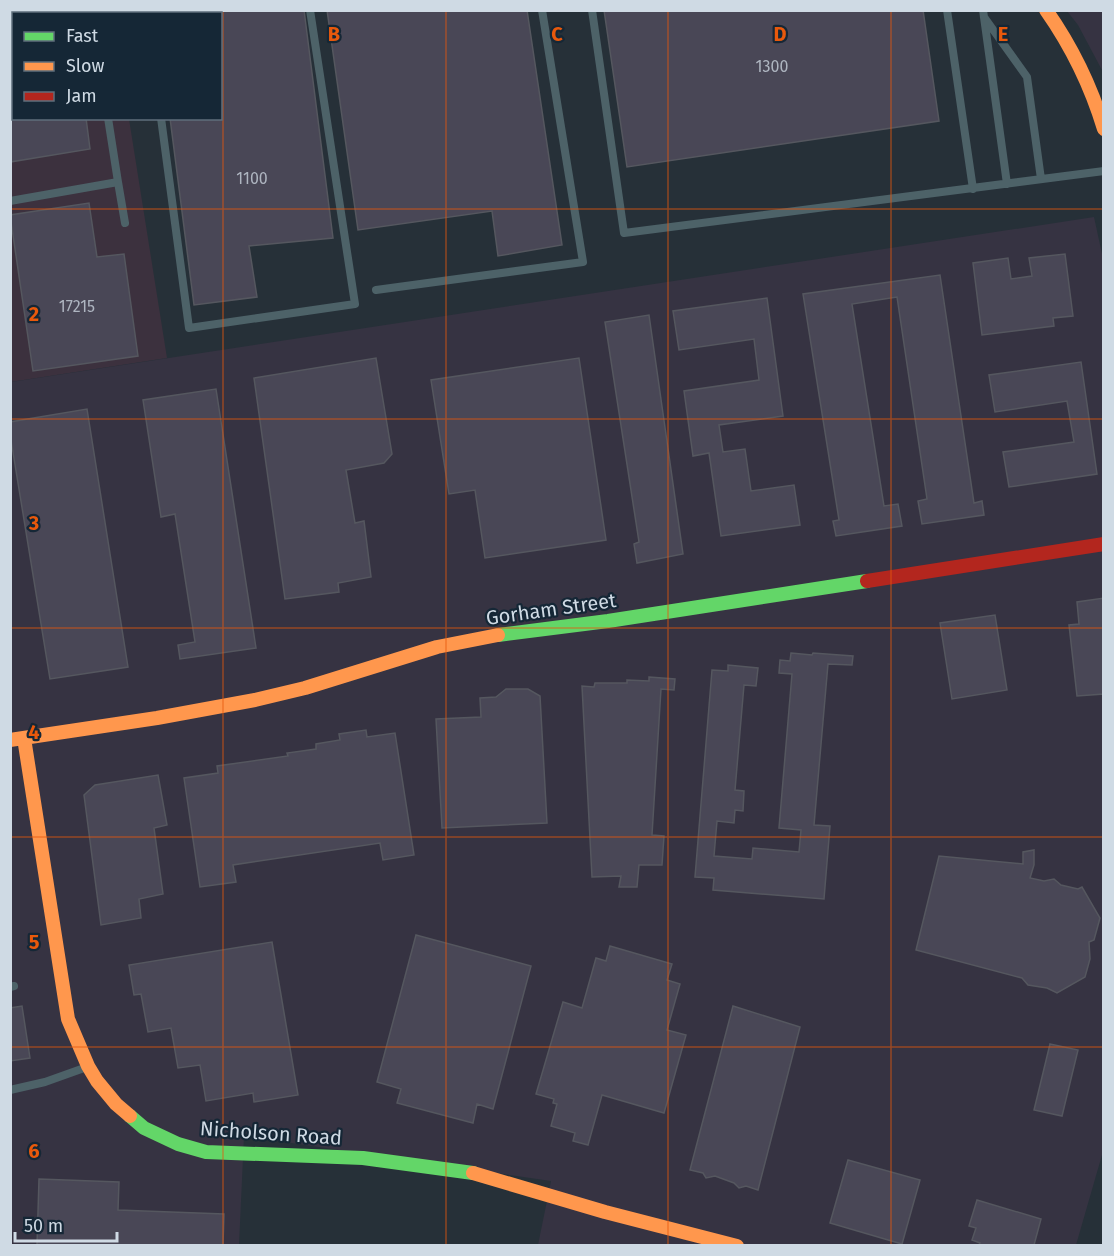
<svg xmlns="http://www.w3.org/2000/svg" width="1114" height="1256" viewBox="0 0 1114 1256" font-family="'Fira Sans',sans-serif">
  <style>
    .commercial { fill: #3c313e }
    .industrial { fill: #363342 }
    .building { fill: #494756; stroke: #55575f; stroke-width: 1.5 }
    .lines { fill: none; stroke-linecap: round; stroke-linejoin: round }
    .lane { stroke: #4d6268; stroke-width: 8 }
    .fast { stroke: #63d668; stroke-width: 14 }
    .slow { stroke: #ff974d; stroke-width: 14 }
    .jam { stroke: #b3261e; stroke-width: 14 }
    .grid { fill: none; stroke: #e8590c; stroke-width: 1.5; stroke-opacity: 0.55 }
    .labels { text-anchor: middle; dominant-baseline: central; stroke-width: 4.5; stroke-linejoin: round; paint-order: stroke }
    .number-label { font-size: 16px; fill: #aeb5c0 }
    .street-label { font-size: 20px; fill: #cfdae4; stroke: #152736 }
    .grid-label { font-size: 20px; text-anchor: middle; font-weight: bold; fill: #e8590c; stroke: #152736; stroke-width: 4.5; stroke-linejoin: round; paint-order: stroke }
  </style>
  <rect width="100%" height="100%" fill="#263038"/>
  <path class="commercial" d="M11 11H112L113 13 14 14V118L129 119 167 358 11 382Z"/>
  <path class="industrial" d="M1067 11H1103V72L1078 25Z
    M1094 217 1104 263V1148L1076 1245H538L551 1181 244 1136 239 1245 11 1246V382Z"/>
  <path class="building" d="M220 10H304L333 238 249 246 257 297 194 305 170 118H220Z
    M327 10H527L562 245 498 256 492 211 358 230Z
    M604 10H923L939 121 627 167Z
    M10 118H86L90 149 10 162Z
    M89 203 97 257 124 254 138 356 33 371 10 215Z
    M1065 254 1073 316 1053 318 1054 326 982 335 973 263 1008 258 1011 279 1032 276 1029 258Z
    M940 275 974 503 982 501 984 515 922 524 918 501 927 499 897 297 884 299 852 304 884 506 898 504 902 526 836 536 833 521 839 520 803 294Z
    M767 298 783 416 719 425 723 452 745 449 751 491 794 485 800 525 721 536 709 453 693 456 684 391 759 380 754 339 679 350 673 311Z
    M649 315 683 554 637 563 634 544 639 542 605 322Z
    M376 358 392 454 384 463 346 470 355 523 364 521 371 577 338 583 339 592 285 599 254 378Z
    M579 358 606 540 485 558 475 490 449 494 431 380Z
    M1081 362 1097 474 1009 487 1003 452 1074 442 1067 401 995 412 989 375Z
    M216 389 256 648 180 659 178 645 195 642 175 514 161 517 143 400Z
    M87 409 128 667 50 679 10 434V422Z
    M1104 598V694L1077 696 1069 625 1079 624 1077 602Z
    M995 615 1007 690 952 699 940 623Z
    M791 653 812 655 813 653 853 656 852 665 828 664 814 825 830 826 824 899 713 890 714 878 695 877 712 670 728 671V665L758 668 756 686 744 685 735 790 744 791 743 811 735 810 734 823 717 821 714 856 752 859 753 848 799 852 801 830 779 828 792 674 779 673 780 660 790 661Z
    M649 677 675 679 674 690 661 689 652 835 664 836 662 865H639L637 887H619L621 876 592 877 582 686 594 687 595 683H627V680L649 681Z
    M506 689H528L540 696 547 823 442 828 436 719 481 717 480 698 496 697Z
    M366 730 367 737 395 733 414 855 383 860 380 843 233 865 236 882 200 887 184 778 218 773 217 766 288 756 287 753 316 749V744L340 740 339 734Z
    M158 775 167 825 154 828 163 894 139 899 141 918 101 925 84 795 95 785Z
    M1034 850V865L1030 878 1044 881 1054 879 1061 885 1078 889 1082 887 1100 918 1094 940 1089 942 1090 959 1085 977 1057 993 1047 988 1028 985 1022 978 916 950 939 856 1023 864V852Z
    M416 935 531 966 493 1109 477 1104 473 1123 397 1103 401 1089 377 1082Z
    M272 942 298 1095 254 1102 253 1093 206 1101 200 1065 178 1068 171 1028 148 1032 141 994 134 995 129 965Z
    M610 946 672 964 667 980 680 984 667 1030 686 1035 664 1113 602 1095 588 1145 573 1141 575 1133 551 1126 557 1104 553 1103 554 1099 536 1094 563 1002 582 1008 596 958 606 961Z
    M22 1006 30 1058 10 1061V1008Z
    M733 1006 800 1027 758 1190 746 1186 739 1188 734 1183 715 1176 706 1178 703 1173 690 1170Z
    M1050 1044 1078 1050 1062 1116 1034 1110Z
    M848 1160 920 1180 902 1244 830 1223Z
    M39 1179 119 1182 118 1210 224 1214 223 1245H37Z
    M977 1200 1041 1219 1034 1245H979L980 1243 972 1240 976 1228 969 1226Z"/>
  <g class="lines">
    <path class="lane" d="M91 10V14
      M147 10V14
      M592 10 624 233 1104 171
      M947 10 973 189
      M983 10 1007 184
      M984 17 1027 77 1041 179
      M161 118 189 328 355 304 310 10
      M118 182 125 223
      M10 201 118 182 108 118
      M376 290 583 262 542 10
      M10 987 14 986
      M10 1090 45 1082 87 1067"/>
    <path class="fast" d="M498 635 608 621 867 581
      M130 1116 144 1128 178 1144 206 1152 363 1158 473 1173"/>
    <path class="slow" d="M1046 10C1072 47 1091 86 1104 129
      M24 738 68 1019 88 1066 97 1081 116 1104 130 1116
      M10 740 157 718 255 700 305 688 437 647 498 635
      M473 1173 605 1212 737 1246"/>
    <path class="jam" d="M867 581 1104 544"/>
  </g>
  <path class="grid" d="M223 10V1246M446 10V1246M668 10V1246M891 10V1246M10 209H1104M10 419H1104M10 628H1104M10 837H1104M10 1047H1104"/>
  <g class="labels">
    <g class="number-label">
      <text x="772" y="66">1300</text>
      <text x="252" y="178">1100</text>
      <text x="77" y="306">17215</text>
    </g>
    <g class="street-label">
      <text transform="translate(551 609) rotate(-8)">Gorham Street</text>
      <text transform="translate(271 1133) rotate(4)">Nicholson Road</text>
    </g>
  </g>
  <g class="grid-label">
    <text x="334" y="41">B</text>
    <text x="557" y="41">C</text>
    <text x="780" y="41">D</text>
    <text x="1003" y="41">E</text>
    <text x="34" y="321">2</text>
    <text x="34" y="530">3</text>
    <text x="34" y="739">4</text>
    <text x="34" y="949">5</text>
    <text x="34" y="1158">6</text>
  </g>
  <rect width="1114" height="1256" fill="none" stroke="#cfdae4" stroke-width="24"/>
  <rect x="12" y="12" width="210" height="108" fill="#152736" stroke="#5f6f7c" stroke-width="1.5"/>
  <rect x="24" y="32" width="30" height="9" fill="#63d668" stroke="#5f6f7c" stroke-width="1.5"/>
  <text x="66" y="42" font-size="18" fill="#cfdae4">Fast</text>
  <rect x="24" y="62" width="30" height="9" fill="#ff974d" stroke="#5f6f7c" stroke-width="1.5"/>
  <text x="66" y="72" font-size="18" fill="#cfdae4">Slow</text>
  <rect x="24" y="92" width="30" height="9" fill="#b3261e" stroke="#5f6f7c" stroke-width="1.5"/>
  <text x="66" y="102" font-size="18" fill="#cfdae4">Jam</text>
  <path d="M15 1232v9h102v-9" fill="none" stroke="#cfdae4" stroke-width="3"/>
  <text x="24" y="1232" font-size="18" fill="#cfdae4" stroke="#152736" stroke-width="4.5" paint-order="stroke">50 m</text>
</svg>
